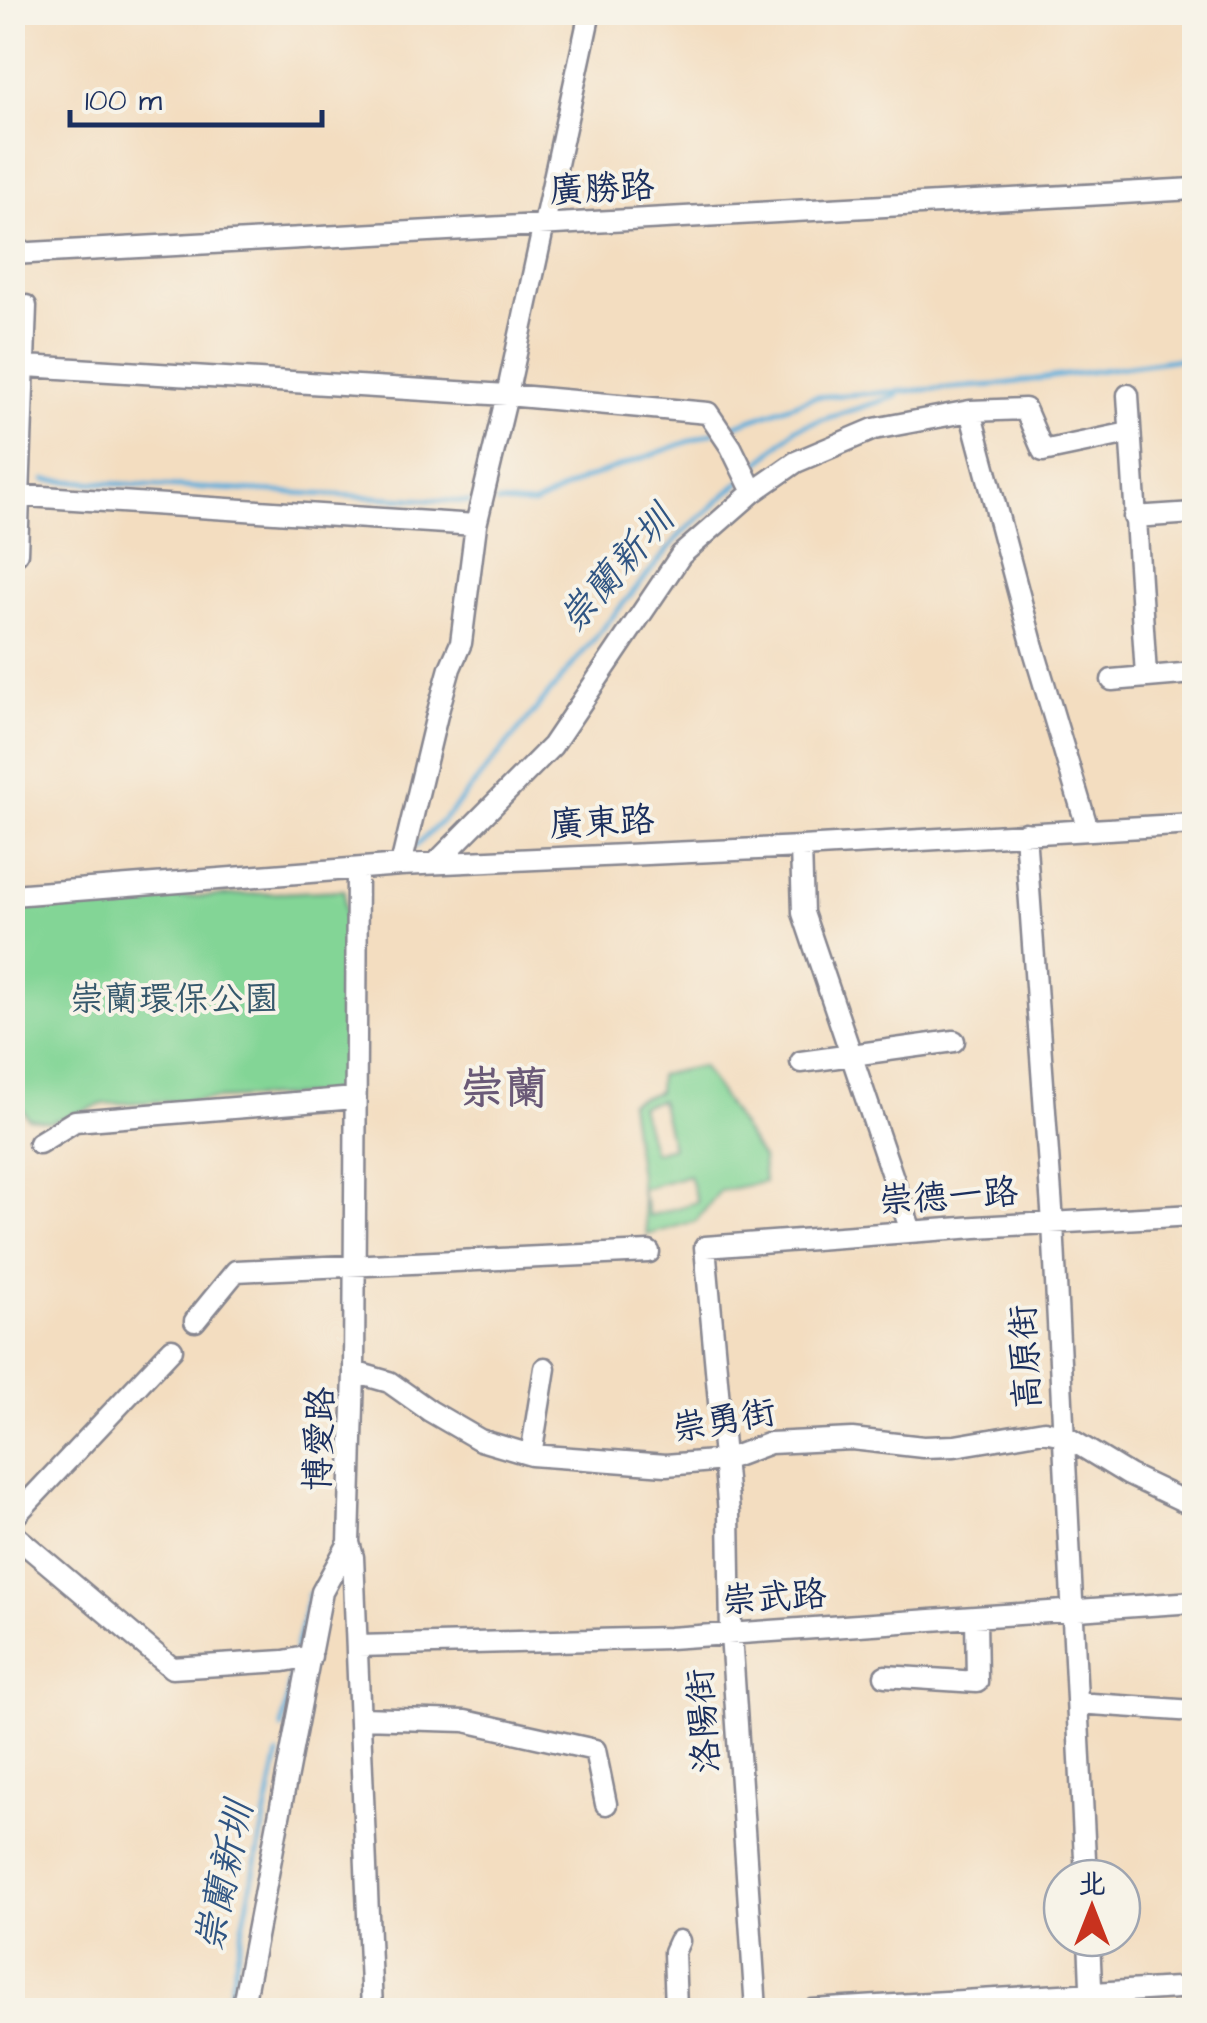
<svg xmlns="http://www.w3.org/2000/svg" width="1207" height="2023" viewBox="0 0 1207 2023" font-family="'Architects Daughter','LXGW WenKai TC',sans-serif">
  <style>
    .green { fill: #83d596; stroke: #4f827a; stroke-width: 2.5; fill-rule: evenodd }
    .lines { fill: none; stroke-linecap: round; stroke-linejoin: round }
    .stream { stroke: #61aeda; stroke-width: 5 }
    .minor-casing { stroke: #87868f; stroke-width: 25 }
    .minor { stroke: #fff; stroke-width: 20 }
    .labels { text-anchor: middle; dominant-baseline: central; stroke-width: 8; stroke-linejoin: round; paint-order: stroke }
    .street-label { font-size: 35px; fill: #1b2f5e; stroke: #f7f3e8 }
    .park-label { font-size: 35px; fill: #35586c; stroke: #f7f3e8 }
    .water-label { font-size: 38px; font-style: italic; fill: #305583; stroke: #f7f3e8 }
    .district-label { font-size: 45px; font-weight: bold; fill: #6a5977; stroke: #f7f3e8 }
  </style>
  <rect width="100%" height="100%" fill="#f7f3e8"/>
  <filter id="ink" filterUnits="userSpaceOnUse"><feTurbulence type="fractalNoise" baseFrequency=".01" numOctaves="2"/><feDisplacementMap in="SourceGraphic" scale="20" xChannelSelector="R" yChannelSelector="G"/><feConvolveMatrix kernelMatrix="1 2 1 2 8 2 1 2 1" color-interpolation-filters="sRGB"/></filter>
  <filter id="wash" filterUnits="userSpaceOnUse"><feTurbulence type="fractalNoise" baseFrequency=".0048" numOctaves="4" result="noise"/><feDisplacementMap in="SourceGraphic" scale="40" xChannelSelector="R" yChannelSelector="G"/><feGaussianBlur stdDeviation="2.25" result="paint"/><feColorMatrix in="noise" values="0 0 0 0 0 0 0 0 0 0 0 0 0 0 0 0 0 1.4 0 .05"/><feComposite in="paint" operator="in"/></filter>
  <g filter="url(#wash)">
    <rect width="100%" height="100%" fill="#f3ddc0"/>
    <path class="green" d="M344 890 353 1093 103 1104 50 1122 28 1118 13 1093V905Z
      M702 1066 762 1159 764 1182 720 1191 696 1221 647 1235 629 1102 658 1092 659 1075ZM660 1100 672 1147 653 1152 640 1106ZM689 1175 697 1202 649 1216 641 1189Z"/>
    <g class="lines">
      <path class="stream" d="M725 429 814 397 996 385 1194 357
        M751 471 796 428 897 396
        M45 480 469 502
        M497 503 534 505 582 480 715 432
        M416 846 452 811 680 535 743 479
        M295 1651 309 1594
        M282 1728 292 1667
        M226 2010 278 1755"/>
    </g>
  </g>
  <g filter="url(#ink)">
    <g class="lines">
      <g class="minor-casing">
        <path id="minor" d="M12 254 1194 189
          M26 366 507 395 708 413 731 447 753 492
          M1128 395 1146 675
          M970 411 1033 647 1088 830
          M12 495 476 525
          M1134 517 1194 513
          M17 553 26 306
          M1112 680 1194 673
          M1025 833 1053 1223 1086 1878
          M801 847 803 913 911 1231
          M436 863 552 746 681 555 753 492 796 462 874 429 970 411 1025 409 1043 451 1129 433
          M401 865 437 715 450 668 461 643 476 525 507 395 590 12
          M357 869 354 1372 349 1543 353 1557 372 2010
          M12 895 401 865 801 847 1194 824
          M801 1062 954 1041
          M39 1143 75 1121 355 1098
          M195 1321 236 1271 649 1252
          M354 1372 389 1382 430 1411 480 1440 531 1455 666 1465 725 1460 770 1443 852 1439 923 1447 955 1446 1044 1431 1063 1435 1129 1475 1194 1506
          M531 1455 545 1368
          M12 1519 172 1349
          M12 1533 172 1668 284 1661 311 1656
          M358 1646 669 1638 1194 1602
          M885 1676 977 1682 976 1617
          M1077 1703 1194 1711
          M361 1718 465 1721 595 1750 606 1804
          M1089 1938 1092 2010
          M242 2010 322 1592 349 1543
          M676 2010 674 1952 679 1941
          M756 2010 731 1634 729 1513 705 1247 976 1227 1194 1215
          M812 2010 1194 1987"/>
      </g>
      <use href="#minor" class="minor"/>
    </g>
  </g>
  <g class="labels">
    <g class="street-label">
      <text transform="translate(602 189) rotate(-3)">廣勝路</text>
      <text transform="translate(602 823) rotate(-3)">廣東路</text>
      <text transform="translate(948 1197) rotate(-4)">崇德一路</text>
      <text transform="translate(1026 1357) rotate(-93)">高原街</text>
      <text transform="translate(724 1421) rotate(-10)">崇勇街</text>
      <text transform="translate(320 1439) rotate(-88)">博愛路</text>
      <text transform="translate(774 1598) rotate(-4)">崇武路</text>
      <text transform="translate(704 1721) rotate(-94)">洛陽街</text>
    </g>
    <g class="park-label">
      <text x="174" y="999">崇蘭環保公園</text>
    </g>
    <g class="water-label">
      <text transform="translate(617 570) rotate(-49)">崇蘭新圳</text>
      <text transform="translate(225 1877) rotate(-78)">崇蘭新圳</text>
    </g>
    <g class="district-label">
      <text x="504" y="1090">崇蘭</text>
    </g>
  </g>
  <rect width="1207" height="2023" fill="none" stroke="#f7f3e8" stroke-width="50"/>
  <g transform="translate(1092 1908)"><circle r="48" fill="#f7f3e8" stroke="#9fa5b1" stroke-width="2.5"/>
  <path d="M0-8L18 38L0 25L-18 38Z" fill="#c8321e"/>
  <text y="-15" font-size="28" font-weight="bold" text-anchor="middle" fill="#1b2f5e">北</text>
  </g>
  <path d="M70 110v15h252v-15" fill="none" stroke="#1b2f5e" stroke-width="5"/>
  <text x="85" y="110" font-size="30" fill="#1b2f5e" stroke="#f7f3e8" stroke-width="8" paint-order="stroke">100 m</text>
</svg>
